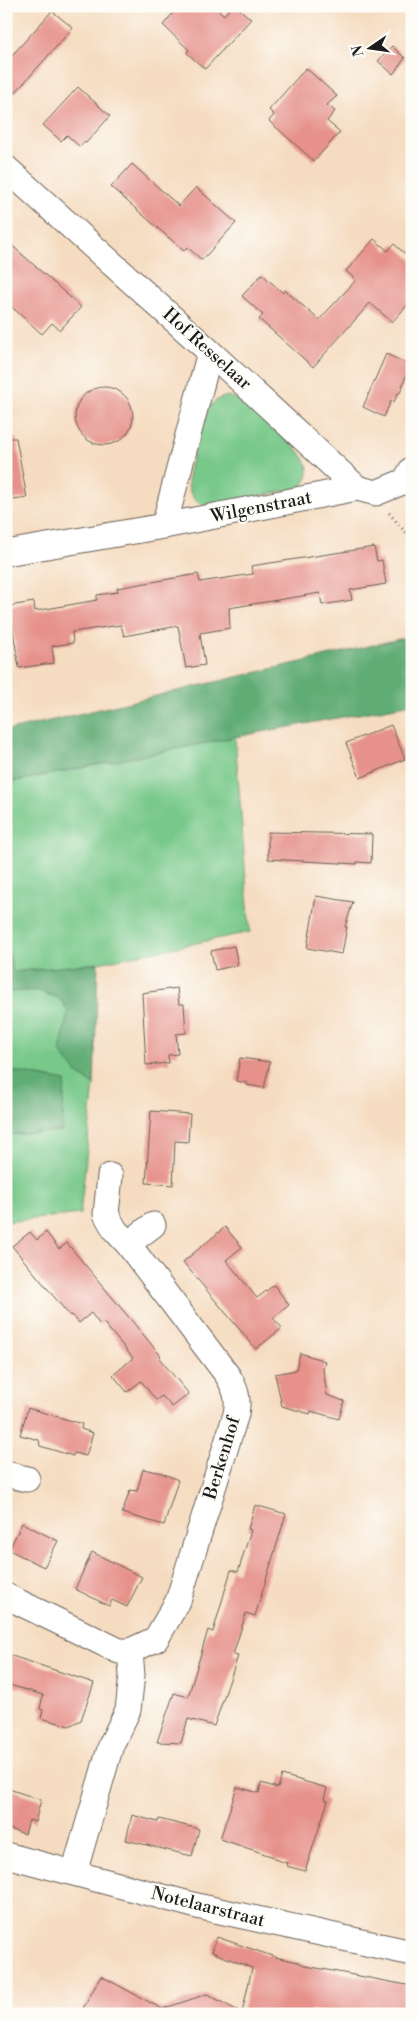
<svg xmlns="http://www.w3.org/2000/svg" width="418" height="2020" viewBox="0 0 418 2020" font-family="'Libre Bodoni',serif">
  <style>
    .green { fill: #77c889; stroke: #4a7252 }
    .forest { fill: #61ac75; stroke: #3e6448 }
    .building { fill: #e6928b }
    .lines { fill: none; stroke-linecap: round; stroke-linejoin: round }
    .street-casing { stroke: #685f55; stroke-width: 27 }
    .path { stroke: #685f55; stroke-width: 3; stroke-dasharray: 1 4; stroke-linecap: butt }
    .street { stroke: #fff; stroke-width: 25 }
    .labels { text-anchor: middle; dominant-baseline: central; stroke-width: 4; stroke-linejoin: round; paint-order: stroke }
    .street-label { font-size: 18px; fill: #1c1c1c; stroke: #fdfcf7 }
  </style>
  <rect width="100%" height="100%" fill="#fdfcf7"/>
  <filter id="ink" filterUnits="userSpaceOnUse"><feTurbulence type="fractalNoise" baseFrequency=".02" numOctaves="2"/><feDisplacementMap in="SourceGraphic" scale="10" xChannelSelector="R" yChannelSelector="G"/><feConvolveMatrix kernelMatrix="1 2 1 2 8 2 1 2 1" color-interpolation-filters="sRGB"/></filter>
  <filter id="wash" filterUnits="userSpaceOnUse"><feTurbulence type="fractalNoise" baseFrequency=".0096" numOctaves="4" result="noise"/><feDisplacementMap in="SourceGraphic" scale="20" xChannelSelector="R" yChannelSelector="G"/><feGaussianBlur stdDeviation="1.12" result="paint"/><feColorMatrix in="noise" values="0 0 0 0 0 0 0 0 0 0 0 0 0 0 0 0 0 1.4 0 .05"/><feComposite in="paint" operator="in"/></filter>
  <g filter="url(#wash)">
    <rect width="100%" height="100%" fill="#f5dcc0"/>
    <path class="green" d="M228 396 243 401 299 451C310 466 312 474 300 488L205 506C175 495 193 458 199 437 202 428 203 416 209 408 213 401 220 398 228 396Z
      M235 737 250 932 98 963 13 972 6 945V783Z
      M37 990 61 999 68 1011 66 1026 78 1074 94 1085 80 1214 6 1222V1135L61 1131 65 1081 6 1070V992Z"/>
    <path class="forest" d="M412 636V704L235 737 6 783V731Z
      M6 945 13 972 98 963 94 1085 78 1074 60 1052 68 1011 61 999 37 990 6 992Z
      M6 1070 65 1081 62 1131 6 1135Z"/>
    <g id="blocks">
      <path class="building" d="M179 6H214L224 15 232 6H236L251 19 205 69 187 53 189 50 163 25Z
        M52 11 73 28 6 103V62Z
        M392 46 405 58 393 74 378 61Z
        M306 68 337 96 327 105 335 111 327 121 340 132 314 161 269 121 274 115 269 110Z
        M78 87 110 116 86 143 84 142 80 147 67 135 61 141 43 125Z
        M132 164 179 206 196 187 236 223 202 260 187 247 184 251 111 187Z
        M374 239 388 251 394 244 412 260V300L392 322 370 303 313 367 259 319 263 315 242 296 262 274 283 293 285 290 319 320 356 280 346 271Z
        M6 240 81 307 60 330 52 323 42 334 6 302Z
        M386 354 410 365 400 393H398L394 402 391 401 384 417 363 407Z
        M75 416a29 29 0 1 1 58 0a29 29 0 1 1-58 0Z
        M6 438H16L27 498 6 501Z
        M374 547 377 561 382 560 386 584 350 590 352 600 322 605 320 593 229 608 230 628 200 633 205 665 186 668 178 626 124 636 121 625 72 632 73 643 52 646 54 663 19 668 9 606 34 602 35 611 97 600V595L118 592 117 588 198 574 200 582 253 574 251 566Z
        M391 725 405 759 360 778 346 743Z
        M268 832 372 834 371 863 357 862V864L268 859Z
        M316 896 353 902 345 927H347L342 954 307 948Z
        M234 946 238 965 215 970 211 951Z
        M177 988 179 1004H184L186 1033 176 1034 178 1054 168 1055 169 1063 146 1065 142 993Z
        M240 1058 270 1062 264 1088 247 1085V1083L236 1081Z
        M151 1111 190 1114 188 1142 175 1141 173 1185 146 1183Z
        M225 1227 242 1247 226 1260 257 1298 274 1285 289 1305 273 1318 282 1328 256 1349 183 1262Z
        M30 1232 37 1240 46 1232 59 1249 67 1243 161 1356 159 1358 189 1394 172 1407 162 1396 156 1400 141 1381 127 1392 113 1375 133 1358 103 1322 100 1325 91 1313 79 1323 72 1315 70 1316 12 1246Z
        M300 1353 325 1361 323 1369 327 1395 344 1401 339 1419 311 1411 310 1414 282 1406 275 1374 296 1370Z
        M28 1408 82 1424 81 1429 93 1433 86 1456 74 1453 73 1456 40 1446 39 1440 20 1435Z
        M143 1469 162 1473 178 1480 164 1525 122 1513 130 1490 137 1491Z
        M255 1505 286 1514 255 1616 246 1613 233 1655 238 1656 214 1726 188 1719 181 1743 157 1742 174 1693 188 1697 208 1630 213 1632 231 1570 238 1572 251 1530 248 1529Z
        M22 1523 58 1541 44 1567 9 1550Z
        M92 1552 142 1577 127 1607 112 1600 109 1606 75 1589Z
        M6 1654 94 1683 81 1720 69 1726 41 1718 43 1710 40 1709 43 1695 6 1684Z
        M282 1775 327 1788 324 1799 328 1801 305 1871 286 1866 287 1863 274 1859V1857L220 1839 237 1787 259 1793 261 1783 278 1788Z
        M6 1788 41 1800 35 1822 29 1820 25 1834 6 1828Z
        M132 1815 158 1822 159 1819 199 1829 192 1856 126 1840Z
        M217 1937 275 1957 298 1962 306 1966 412 1986V2014H329L311 2010 310 2014H80L101 1976 162 2009 207 1994 242 2013 252 1968 212 1952Z"/>
    </g>
  </g>
  <g filter="url(#ink)">
    <use href="#blocks" fill-opacity="0" stroke="#685f55" stroke-width="1"/>
    <g class="lines">
      <g class="street-casing">
        <path id="street" d="M6 168 210 352 357 488 376 493 405 481 412 469
          M164 526 210 352
          M6 553 164 526 357 488
          M128 1244 153 1225
          M6 1474 27 1479
          M6 1596 119 1651H130L156 1639 178 1601 236 1414C239 1398 236 1390 228 1376L128 1244 115 1230 106 1214 110 1176
          M6 1855 197 1906 412 1953
          M74 1873 111 1745 128 1710 132 1675 130 1651"/>
      </g>
      <path class="path" d="M389 513 412 540"/>
      <use href="#street" class="street"/>
    </g>
  </g>
  <g class="labels">
    <g class="street-label">
      <text transform="translate(207 349) rotate(42)">Hof Resselaar</text>
      <text transform="translate(261 507) rotate(-11)">Wilgenstraat</text>
      <text transform="translate(222 1458) rotate(-73)">Berkenhof</text>
      <text transform="translate(208 1907) rotate(14)">Notelaarstraat</text>
    </g>
  </g>
  <rect width="418" height="2020" fill="none" stroke="#fdfcf7" stroke-width="25"/>
  <g transform="translate(370 48) rotate(257)" stroke="#fdfcf7" stroke-width="4" paint-order="stroke">
  <path d="M0-4L9 19L0 12L-9 19Z" fill="#1c1c1c"/>
  <text y="-8" font-size="14" font-weight="bold" text-anchor="middle" fill="#1c1c1c">N</text>
  </g>
</svg>
